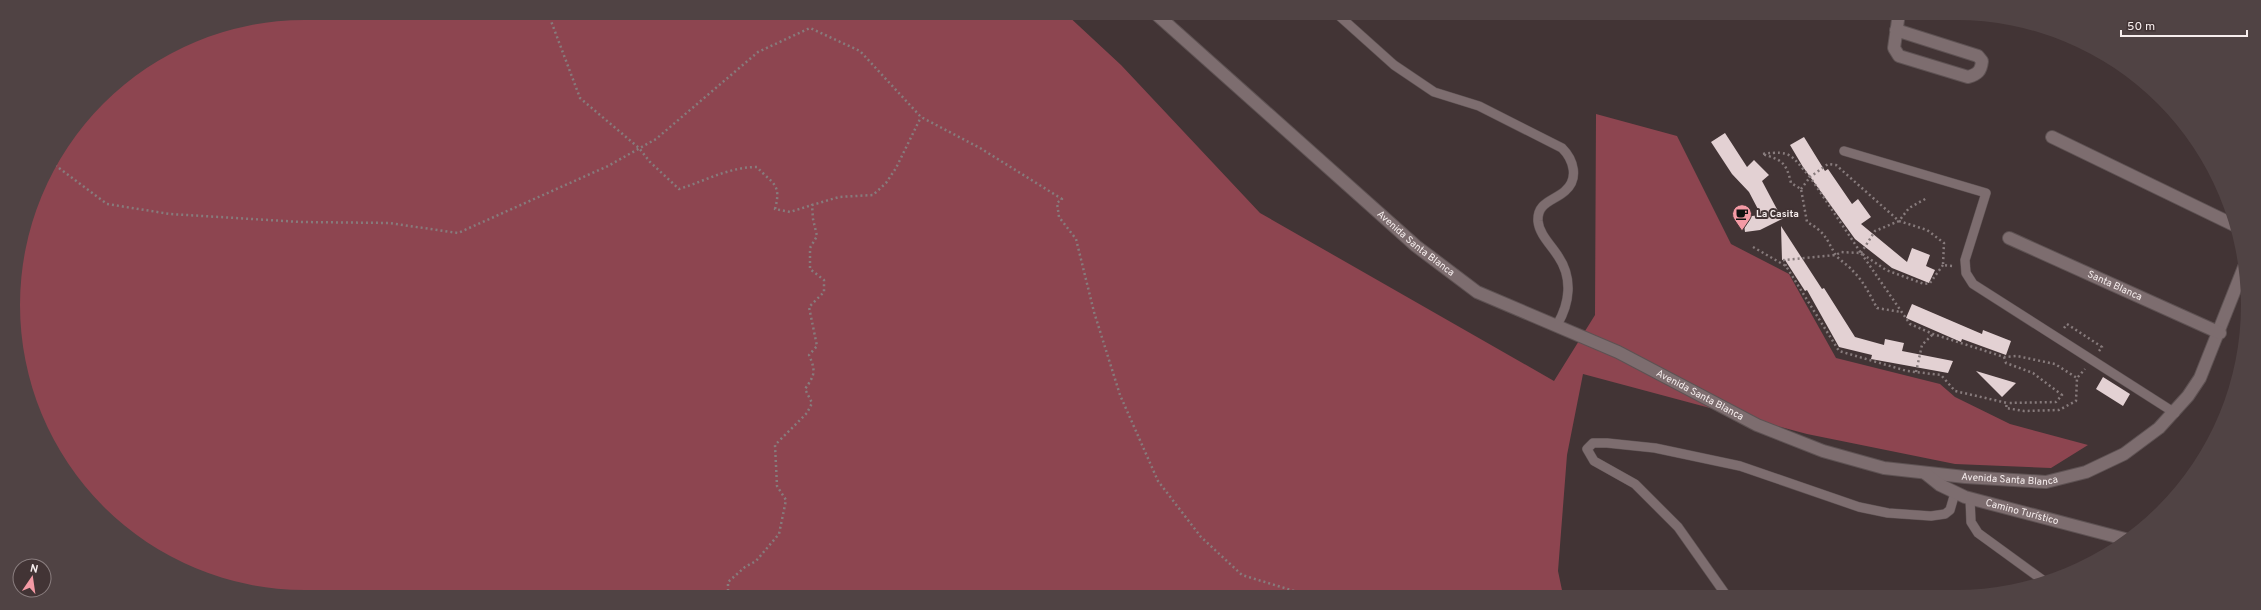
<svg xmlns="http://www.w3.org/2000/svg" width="2261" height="610" viewBox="0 0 2261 610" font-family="Overpass,sans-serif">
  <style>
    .green { fill: #8d4550 }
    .building { fill: #e3d1d3 }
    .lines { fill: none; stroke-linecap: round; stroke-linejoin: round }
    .lane-casing { stroke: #5e5253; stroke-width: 10 }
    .street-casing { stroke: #5e5253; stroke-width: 14 }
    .path { stroke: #877b7c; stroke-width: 2.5; stroke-dasharray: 2 3; stroke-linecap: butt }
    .lane { stroke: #7d6d6f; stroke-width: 9 }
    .street { stroke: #7d6d6f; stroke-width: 12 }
    .labels { text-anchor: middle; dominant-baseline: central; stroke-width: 4; stroke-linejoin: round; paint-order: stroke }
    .poi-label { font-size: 10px; font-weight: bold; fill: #f7eeee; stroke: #423435; text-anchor: start }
    .street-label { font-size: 10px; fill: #f7eeee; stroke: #423435 }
  </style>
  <rect width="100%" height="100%" fill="#423435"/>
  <path class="green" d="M305 13H1065L1121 65 1260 213 1554 381 1595 315 1596 114 1677 136 1731 244 1789 274 1836 358 1940 384 1955 397 2010 424 2088 445 2051 468 1955 464 1807 434 1583 374 1567 455 1558 571 1563 595 305 597 248 591 159 558 112 524 73 483 43 434 23 381 14 286 23 229 43 176 73 127 112 86 193 35 248 19Z"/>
  <path class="building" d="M1725 133 1747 167 1754 160 1769 175 1762 181 1779 213H1794L1760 230 1745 232 1743 217 1761 215 1749 192 1732 174 1711 142Z
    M1804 137 1825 171 1828 169 1852 204 1858 199 1871 217 1861 224 1907 262 1912 248 1930 255 1926 266 1935 270 1929 283 1892 268 1855 239 1803 167 1790 145Z
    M1781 226 1822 289 1824 288 1855 337 1884 345 1885 339 1904 343 1902 351 1953 361 1948 373 1871 359 1872 355 1839 347 1807 290 1805 291 1785 260H1782Z
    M1912 304 1982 334 1983 330 2011 341 2006 355 1962 339 1961 342 1906 318Z
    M1976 371 2016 383 2002 397Z
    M2103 377 2130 394 2123 406 2096 389Z"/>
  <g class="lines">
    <g class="lane-casing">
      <path id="lane" d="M1336 13 1394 65 1434 92 1479 106 1562 148C1574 160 1579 179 1565 191 1554 201 1537 202 1538 221 1539 234 1551 245 1558 256 1573 278 1570 303 1557 325
        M1844 151 1986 193 1965 260 1966 273 1973 284 2175 413
        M1970 498 1971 522 1978 533 2044 581
        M1726 595 1678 527 1635 484 1594 461 1587 449 1593 443H1607L1655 448 1740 466 1859 507 1888 513 1931 516 1945 514 1950 510 1955 493"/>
    </g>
    <g class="street-casing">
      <g id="street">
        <path id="s1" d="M1155 13 1416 246 1477 292 1618 352 1757 425 1823 451 1884 468 1965 477 2046 482 2086 472 2124 454 2159 428 2188 396 2200 378 2244 267"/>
        <path d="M1896 30 1978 56 1982 61C1981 71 1978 74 1968 77L1899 56 1894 48 1899 13"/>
        <path d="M2052 137 2236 226"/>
        <path id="s2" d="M2009 238 2220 333"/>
        <path id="s3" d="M1925 473 1940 485 1965 497 2125 539"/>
      </g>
    </g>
    <path class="path" d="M548 13 580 98 639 148 650 162 679 189C705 181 729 167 757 167 772 184 782 183 775 209L790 212 812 205
      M51 162 107 204 170 214 301 222 389 223 458 233 608 166 656 139 758 52 810 28 860 51 921 117 980 148 1062 199 1057 203 1059 217 1076 239 1094 312 1120 395 1158 481 1201 537 1242 575 1304 594 1362 595
      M1801 189 1810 177C1790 155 1793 150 1762 154 1782 160 1786 162 1791 183L1801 189 1807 222C1825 232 1826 238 1835 254 1839 260 1848 265 1853 271 1864 282 1870 295 1877 308L1901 312
      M1753 247 1786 266 1839 351 1907 371 1941 375 1955 391 2007 403 2006 408 2024 411 2059 410 2076 401 2077 378 2085 369
      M1861 253 1875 231 1899 221 1909 208 1927 198
      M1943 265 1930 283 1924 284 1886 270 1861 253 1810 177 1828 164 1836 165 1899 221 1927 230 1944 243 1943 265 1953 266
      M1786 266 1784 260 1836 255 1841 252 1861 253 1910 324 1933 334 2004 357 2017 356 2055 364 2077 378
      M2064 328 2067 324 2102 347 2099 351
      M2004 357 2006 363 2033 373 2062 395 2056 402 2007 403
      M1916 372 1922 345 1933 334
      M728 596V582L745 567 756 561 779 534 786 500 777 486 775 445 807 413 812 403 805 389C815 375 816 371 809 355L817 346 809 307 824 292V280L810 269V248L817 236 813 219 812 205 839 197 873 195 886 183 896 168 921 117"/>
    <use href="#lane" class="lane"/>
    <use href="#street" class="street"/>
  </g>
  <defs>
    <g id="cafe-pin" transform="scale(1)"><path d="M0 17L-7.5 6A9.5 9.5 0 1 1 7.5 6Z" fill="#f49aa5" stroke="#423435"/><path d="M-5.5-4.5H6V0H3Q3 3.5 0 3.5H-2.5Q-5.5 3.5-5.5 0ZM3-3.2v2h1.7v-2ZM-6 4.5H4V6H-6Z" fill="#111"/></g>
  </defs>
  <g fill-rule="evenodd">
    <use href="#cafe-pin" x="1742" y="214"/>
  </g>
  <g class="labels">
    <g class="poi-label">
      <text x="1756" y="214">La Casita</text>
    </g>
    <g class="street-label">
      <text stroke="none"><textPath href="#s1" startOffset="348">Avenida Santa Blanca</textPath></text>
      <text stroke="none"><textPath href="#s2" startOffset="116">Santa Blanca</textPath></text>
      <text stroke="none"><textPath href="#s1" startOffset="672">Avenida Santa Blanca</textPath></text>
      <text stroke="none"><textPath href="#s1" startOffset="997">Avenida Santa Blanca</textPath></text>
      <text stroke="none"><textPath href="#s3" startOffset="106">Camino Turístico</textPath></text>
    </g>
  </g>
  <path d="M0 0H2261V610H0ZM305 20H1956A285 285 0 0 1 2241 305V305A285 285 0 0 1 1956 590H305A285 285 0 0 1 20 305V305A285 285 0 0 1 305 20Z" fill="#504344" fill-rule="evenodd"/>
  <g transform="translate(32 578) rotate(13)"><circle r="19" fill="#423435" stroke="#8a7e7f"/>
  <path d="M0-3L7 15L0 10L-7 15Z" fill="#f49aa5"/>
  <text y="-6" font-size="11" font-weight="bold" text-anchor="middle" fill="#f7eeee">N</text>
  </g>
  <path d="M2121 30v6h126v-6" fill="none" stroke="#f7eeee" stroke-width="2"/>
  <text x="2127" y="30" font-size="12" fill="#f7eeee" stroke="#423435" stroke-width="3" paint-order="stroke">50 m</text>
</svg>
